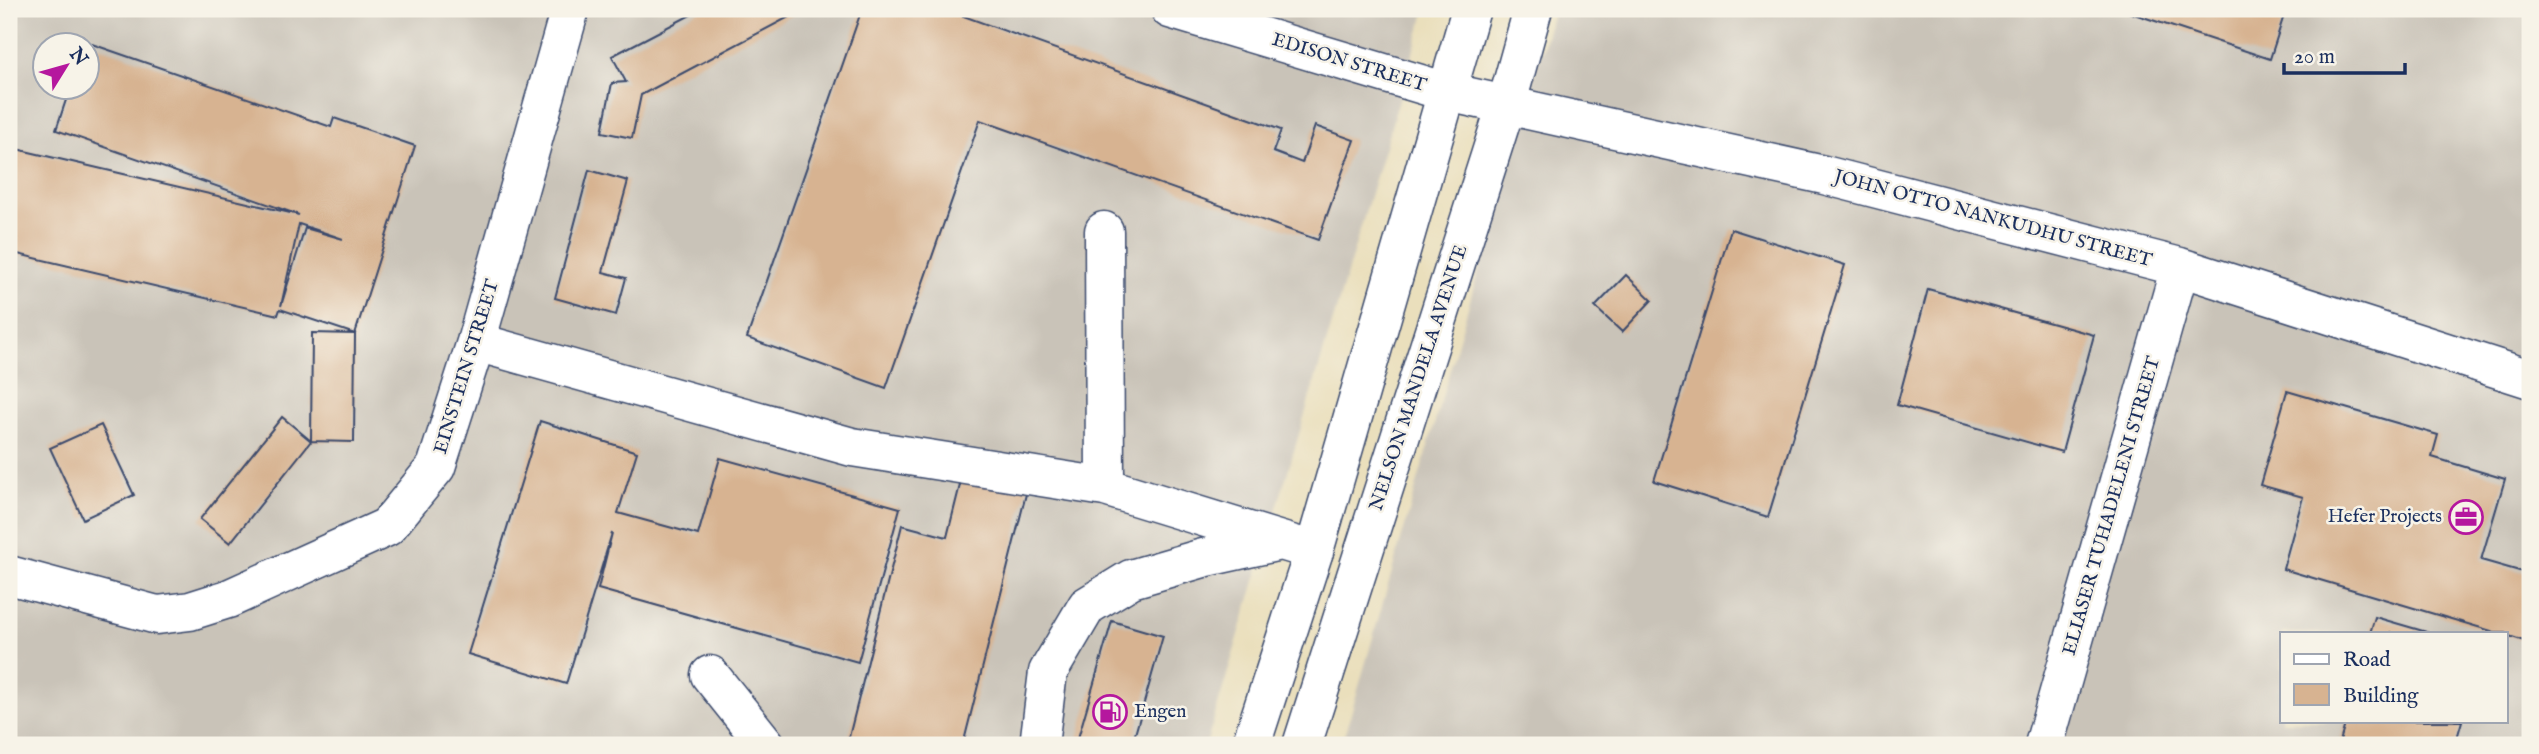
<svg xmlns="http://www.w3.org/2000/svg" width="2539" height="754" viewBox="0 0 2539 754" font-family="'IM FELL English',serif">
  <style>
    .industrial { fill: #c9c3b8; fill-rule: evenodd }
    .building { fill: #d7b391; fill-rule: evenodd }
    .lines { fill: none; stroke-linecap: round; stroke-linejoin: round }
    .minor-casing { stroke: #3a496c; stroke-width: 41 }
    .major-casing { stroke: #3a496c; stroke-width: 41 }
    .minor { stroke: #fff; stroke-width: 38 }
    .major { stroke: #fff; stroke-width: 38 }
    .labels { text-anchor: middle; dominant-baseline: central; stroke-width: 5; stroke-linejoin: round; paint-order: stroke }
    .street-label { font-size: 19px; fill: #1b2f5e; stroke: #f7f3e8 }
    .poi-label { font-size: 19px; fill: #1b2f5e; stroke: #f7f3e8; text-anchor: end }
  </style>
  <rect width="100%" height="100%" fill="#f7f3e8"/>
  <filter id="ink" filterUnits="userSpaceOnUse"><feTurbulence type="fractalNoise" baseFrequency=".0143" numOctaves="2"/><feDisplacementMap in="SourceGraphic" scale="14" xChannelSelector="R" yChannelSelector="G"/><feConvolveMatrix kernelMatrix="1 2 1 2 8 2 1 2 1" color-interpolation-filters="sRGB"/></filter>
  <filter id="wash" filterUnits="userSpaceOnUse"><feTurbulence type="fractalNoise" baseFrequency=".00686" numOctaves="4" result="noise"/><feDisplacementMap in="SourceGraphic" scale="28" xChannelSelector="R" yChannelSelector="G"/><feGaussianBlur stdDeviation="1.57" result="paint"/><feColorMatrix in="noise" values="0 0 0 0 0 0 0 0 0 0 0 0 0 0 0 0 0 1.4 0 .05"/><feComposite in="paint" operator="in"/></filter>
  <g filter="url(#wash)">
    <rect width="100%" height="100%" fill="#eadfbc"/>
    <path class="industrial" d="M9 9H1426L1206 745H9ZM46 46H88V88H46Z
      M1554 9H2530V745H1342ZM2282 633H2506V721H2282Z"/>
    <g id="blocks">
      <path class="building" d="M702 9H804L641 95 632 138 602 132 612 83 626 82 612 56Z
        M862 9H944L1281 130 1273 152 1302 163 1315 126 1354 140 1318 240 980 120 886 388 747 338Z
        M2119 9H2286L2270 59Z
        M86 42 331 127 334 118 415 146 355 334 280 309 278 315 9 252V162L12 148 299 215 56 130 70 88H88ZM299 224 343 239 305 228 281 306Z
        M589 170 628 181 603 272 626 278 616 315 555 298Z
        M1731 229 1845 265 1768 517 1654 481Z
        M1626 275 1652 300 1622 332 1595 307Z
        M1928 289 2094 335 2062 452 1897 405Z
        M312 333 355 334 354 442 311 441 230 543 200 519 282 417 311 441Z
        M2287 391 2438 435 2432 457 2505 479 2481 560 2530 574V643L2506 635V633H2498L2283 569 2303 497 2260 485Z
        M540 421 637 452 618 513 698 535 720 458 900 508 858 662 598 589 612 533 566 684 468 654Z
        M101 425 134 495 83 519 50 448Z
        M965 465 1029 482 963 745H847L902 525 947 537Z
        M2375 617 2430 633H2370Z
        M1112 621 1163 636 1132 745H1076Z
        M2346 721H2462L2455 745H2339Z"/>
    </g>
  </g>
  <g filter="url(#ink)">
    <use href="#blocks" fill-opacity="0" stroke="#3a496c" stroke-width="2"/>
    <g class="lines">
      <g class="minor-casing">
        <path id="minor" d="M1170 9 1447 92 1824 175 2180 267 2530 379
          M1104 231 1105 487
          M476 342 852 447 1105 487 1314 551
          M9 575 157 615 190 611 228 599 387 527 436 467 476 342 570 9
          M710 675 766 745
          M1039 745 1048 672 1087 606 1131 579 1203 558 1276 542
          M2044 745 2180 267"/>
      </g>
      <g class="major-casing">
        <path id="major" d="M1251 745 1314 551 1471 9
          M1302 745 1506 106 1533 9"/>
      </g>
      <use href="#minor" class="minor"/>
      <use href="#major" class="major"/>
    </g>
  </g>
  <defs>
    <g id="office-ring" transform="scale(1.75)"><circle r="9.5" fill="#f7f3e8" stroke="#b5179e" stroke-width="1.5"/><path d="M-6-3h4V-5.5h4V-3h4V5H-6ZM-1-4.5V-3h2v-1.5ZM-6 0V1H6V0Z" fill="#b5179e"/></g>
    <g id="fuel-ring" transform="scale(1.75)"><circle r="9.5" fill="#f7f3e8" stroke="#b5179e" stroke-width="1.5"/><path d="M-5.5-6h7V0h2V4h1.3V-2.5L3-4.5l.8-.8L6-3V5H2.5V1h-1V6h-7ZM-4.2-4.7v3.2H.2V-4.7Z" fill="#b5179e"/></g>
  </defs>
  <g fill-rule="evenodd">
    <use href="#office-ring" x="2466" y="517"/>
    <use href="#fuel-ring" x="1110" y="712"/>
  </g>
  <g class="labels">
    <g class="street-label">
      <text transform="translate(1349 63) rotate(17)">EDISON STREET</text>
      <text transform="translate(1993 219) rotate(15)">JOHN OTTO NANKUDHU STREET</text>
      <text transform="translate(467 367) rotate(-73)">EINSTEIN STREET</text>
      <text transform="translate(1419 378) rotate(-72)">NELSON MANDELA AVENUE</text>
      <text transform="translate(2112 506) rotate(-74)">ELIASER TUHADELENI STREET</text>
    </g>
    <g class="poi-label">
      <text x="2442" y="517">Hefer Projects</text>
      <text x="1134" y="712" text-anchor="start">Engen</text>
    </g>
  </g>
  <rect width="2539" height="754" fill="none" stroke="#f7f3e8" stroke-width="35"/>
  <rect x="2280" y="632" width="228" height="91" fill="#f7f3e8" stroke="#9fa5b1" stroke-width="2"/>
  <rect x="2294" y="654" width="35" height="10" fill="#ffffff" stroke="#9fa5b1" stroke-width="2"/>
  <text x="2343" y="666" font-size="21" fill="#1b2f5e">Road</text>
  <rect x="2294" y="684" width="35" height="21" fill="#d7b391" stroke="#9fa5b1" stroke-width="2"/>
  <text x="2343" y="702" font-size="21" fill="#1b2f5e">Building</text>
  <g transform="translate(66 66) rotate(53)"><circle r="33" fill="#f7f3e8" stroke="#9fa5b1" stroke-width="2"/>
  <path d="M0-5L12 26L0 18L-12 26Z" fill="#b5179e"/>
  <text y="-10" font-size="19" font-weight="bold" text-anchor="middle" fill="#1b2f5e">N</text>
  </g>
  <path d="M2284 63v10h121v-10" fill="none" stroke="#1b2f5e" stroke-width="3.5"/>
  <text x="2294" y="63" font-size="21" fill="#1b2f5e" stroke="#f7f3e8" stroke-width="5" paint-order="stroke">20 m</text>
</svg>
